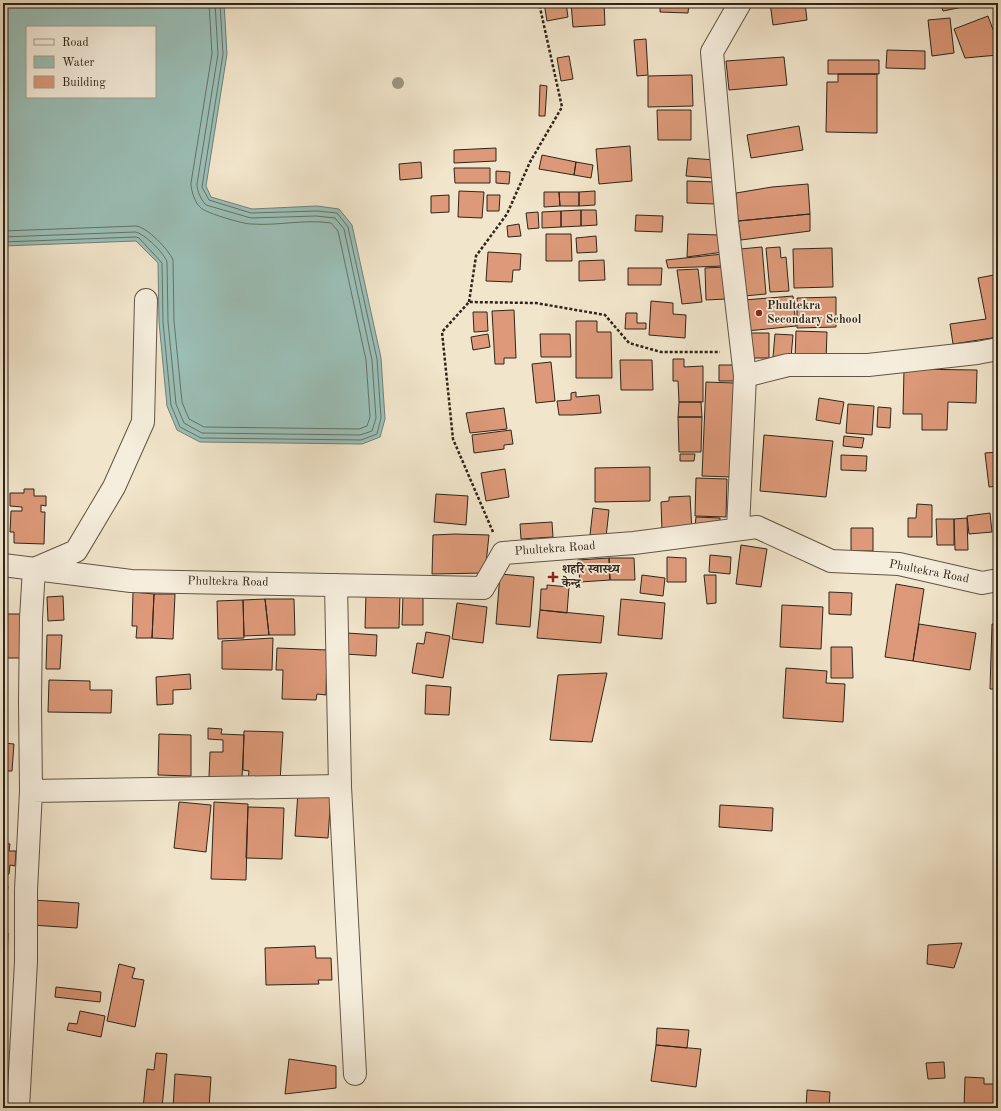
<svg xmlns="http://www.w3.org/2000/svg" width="1001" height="1111" viewBox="0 0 1001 1111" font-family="'Old Standard TT','Noto Serif Devanagari',serif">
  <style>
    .water { fill: #9bbfb7; stroke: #708178; fill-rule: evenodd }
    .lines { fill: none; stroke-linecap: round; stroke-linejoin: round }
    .shore { stroke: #657268; stroke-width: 1 }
    .building { fill: #dd9979; stroke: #2f251a }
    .minor-casing { stroke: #605546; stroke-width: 24 }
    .path { stroke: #2f251a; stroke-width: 2.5; stroke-dasharray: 3 2; stroke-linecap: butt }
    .minor { stroke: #f6eedd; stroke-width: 22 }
    .tree { fill: #9d967f }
    .poi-dot { fill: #8f2418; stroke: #f6eedd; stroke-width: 1.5 }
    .labels { text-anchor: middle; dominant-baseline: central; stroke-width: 3.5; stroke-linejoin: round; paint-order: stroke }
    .poi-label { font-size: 12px; font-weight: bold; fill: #2f251a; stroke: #f6eedd; text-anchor: start }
    .street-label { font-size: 12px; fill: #2f251a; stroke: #f6eedd }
  </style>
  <rect width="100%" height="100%" fill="#f1e5cb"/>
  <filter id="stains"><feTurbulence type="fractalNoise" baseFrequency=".005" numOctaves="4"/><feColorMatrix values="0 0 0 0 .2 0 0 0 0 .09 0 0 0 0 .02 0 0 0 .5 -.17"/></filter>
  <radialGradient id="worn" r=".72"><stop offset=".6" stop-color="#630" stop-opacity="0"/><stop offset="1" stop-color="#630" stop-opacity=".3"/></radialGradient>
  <path class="water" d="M3 3H224L227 54 206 186 211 197 252 209 317 206 339 209 352 225 381 358 385 419 380 437 362 444 200 442 177 430 167 406 159 322 158 263 136 241 3 246ZM27 27H155V97H27Z"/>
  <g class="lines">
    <path class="shore" d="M3 231 136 226C147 227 169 250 173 260L174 321 182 402 189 419 204 427 359 429 367 426 370 417 366 360 338 231 331 223C304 219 278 226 251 224 243 224 206 213 201 208 195 203 191 191 191 183L212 54 209 3
      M3 237 135 232C144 233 165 254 167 262L168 322 176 404 184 423 202 433 360 435 372 431 376 418 372 360 344 229 335 218 316 216 251 218 206 205C201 200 197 191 197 184L218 54 215 3
      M3 242 136 237 139 238 162 263 163 322 171 405 180 427 201 438 361 440 377 434 381 418 377 359 348 227 337 213 317 211 251 213 209 200 202 187 223 54 220 3"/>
  </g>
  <path class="building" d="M544 3H566L568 17 547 21Z
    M571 3H604L605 25 573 27Z
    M660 3H689L688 13 660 12Z
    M770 3H805L807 20 773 25Z
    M940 3H978V4L943 11Z
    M988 16 998 43V55L965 58 954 29Z
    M950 18 954 53 932 56 928 20Z
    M646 39 648 75 637 76 634 40Z
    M887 50 925 51V69L886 68Z
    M569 56 573 79 561 81 557 58Z
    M784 57 787 85 729 90 726 61Z
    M828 60H879V74H828Z
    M838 74H877V133L826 132 827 82H838Z
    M692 75 693 106 648 107V76Z
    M540 85 547 86 545 116H539Z
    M657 110H691V140H658Z
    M799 126 803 150 751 158 747 135Z
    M630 146 632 181 599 184 596 149Z
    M496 148V161L454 163V150Z
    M542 155 576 162 574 175 539 169Z
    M688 158 715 160 714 178 686 176Z
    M421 162 422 178 400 180 399 164Z
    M576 162 593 165 591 178 574 175Z
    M454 168H490V183H455Z
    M496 171 510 172 509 184 496 183Z
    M687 181 716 182 715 204 687 203Z
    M808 184 810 214 738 221 736 193 772 187Z
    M459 191 484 192 482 218 458 217Z
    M595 191V205L579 206V192Z
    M544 192H559L560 206 544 207Z
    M559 192H579V206H560Z
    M449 195V212L431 213V196Z
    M487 195H500L499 211H487Z
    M581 210H596L597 225 581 226Z
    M581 210V226L561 227V211Z
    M561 211V227L542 228V212Z
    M538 212 539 228 528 229 526 213Z
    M810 214V231L741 240 738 221Z
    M636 215 663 216 662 232 635 231Z
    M519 224 521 236 508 237 507 226Z
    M546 234H571L572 261H546Z
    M688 234 720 235 723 252 687 257Z
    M596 236 597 252 577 253 576 238Z
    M762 247 766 294 744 296 740 249Z
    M780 247 781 258 786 257 789 291 770 292 766 248Z
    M832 248 833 287 794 288 793 249Z
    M488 252 521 254 520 270H513L512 282 486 281Z
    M723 254V266L668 268 666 260Z
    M604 260 605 280 579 281V261Z
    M725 267 726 299 706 300 705 268Z
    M628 268H662L661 285H628Z
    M698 269 702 302 682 304 677 270Z
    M994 275 998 295V337L953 344 950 324 986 319 978 278Z
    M793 296 796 326 747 331 744 300Z
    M836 297V327L797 328V298Z
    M651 301 673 303V314L686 315 685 338 649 335Z
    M514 310 516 358H504V364H495L492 311Z
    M473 312H487L488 331 474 332Z
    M626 313H637V323H646V329H625Z
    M576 321H597V332H611L612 378H576Z
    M796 331 827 332 826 361 795 359Z
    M749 333H769V358H750Z
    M488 334 490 347 473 350 471 337Z
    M540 334H570L571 357H541Z
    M775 334 793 335 791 358 773 357Z
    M673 359H684V367L703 366V402H679L678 381H673Z
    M620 360H652L653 390H621Z
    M551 362 555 401 536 403 532 364Z
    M719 365H735V381H719Z
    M904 369 977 370 976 403 948 402 947 430H922V414H903Z
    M706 382 734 383 731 477 702 476Z
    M576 392V397L599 395 601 413 573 415H559L557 401 571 400V393Z
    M819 398 844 402 840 424 816 420Z
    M679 402H701L702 417H678Z
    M848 404 874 406 872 435 846 433Z
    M878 407 891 408 890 428 877 427Z
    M504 408 507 429 470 433 466 413Z
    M678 417H702L701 452H679Z
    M511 430 513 444 504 445V449L474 453 472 435Z
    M764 435 833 441 826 497 760 491Z
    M844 436 864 438 862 448 843 446Z
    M998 452V486L989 487 985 453Z
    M680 454H695L694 461H680Z
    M841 455 867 456 866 471 841 470Z
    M650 467V501L595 502V468Z
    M505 469 509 497 486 501 481 473Z
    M696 478 727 479 726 517 695 516Z
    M24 489H34V496H46V506L41 505V512H45L44 544 14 543V532H10L11 511H22V507L10 506V493H24Z
    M436 494 468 496 466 525 434 522Z
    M690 496 692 531 662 532 661 502 669 501V497Z
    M917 504 932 505V537H908V518H916Z
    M593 508 609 510 606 537 590 535Z
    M990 513 992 532 969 534 967 516Z
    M696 517 720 518V527L695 526Z
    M967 518 968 550H955L954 519Z
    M936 519H954V545H937Z
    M552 522 553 537 521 539 520 524Z
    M851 528H873V551H851Z
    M455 534 489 535 485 573 432 574 433 535Z
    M741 545 767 549 761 587 736 584Z
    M710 555 731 557 730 574 709 572Z
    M667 557 686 558V582H667Z
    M609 558 610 580 580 582 578 560Z
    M609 558H634L635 580H610Z
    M500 574 534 577 530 627 496 624Z
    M642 575 665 578 663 596 640 593Z
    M704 575H716V603L707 604Z
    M896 584 924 589 913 661 885 657Z
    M547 585 569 587 567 613 540 610 541 589H547Z
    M133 592 154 594 152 638H136L137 626H132Z
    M829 592 852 593 851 615 829 614Z
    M366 593 400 594 399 628H365Z
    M154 594H175L173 639 152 638Z
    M403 594H423V625H402Z
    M63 596 64 620 48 621 47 597Z
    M265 599H294L295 635H269Z
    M265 599 269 635 244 636 243 600Z
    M621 599 665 603 662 639 618 635Z
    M243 600 244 638 218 639 217 601Z
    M457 603 487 607 483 643 452 639Z
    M782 605 823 607 821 649 780 647Z
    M540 610 604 616 601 643 537 638Z
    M3 614H24V658H3Z
    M919 624 976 633 970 670 913 661Z
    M992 624H998V689H990Z
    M426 632 450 636 443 678 412 673 417 643 424 644Z
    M347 633 377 635 376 656 345 654Z
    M47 635H62L60 669H46Z
    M273 638 272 670 222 669V641Z
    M831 647H852L853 678H831Z
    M277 648 327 650 326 695 317 694 316 700 282 699 283 670H276Z
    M786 668 827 671 826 683 845 684 843 722 783 718Z
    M607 673 592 742 550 740 558 675Z
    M190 674 191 689 173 690V704L157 705 156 677Z
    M49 680 90 681V690H112L111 713 48 712Z
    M426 685 451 687 449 715 425 714Z
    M208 728 222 729 221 734 244 735 242 778 209 777 210 752H223V740L208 739Z
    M244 731 283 732 280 782 248 780 249 771 243 770Z
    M159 734 191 735V776L158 775Z
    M3 743 14 744 12 771H4V782Z
    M298 792 331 794 328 838 295 836Z
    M179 802 211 805 206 852 174 848Z
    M214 802 248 804 246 880 211 879Z
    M720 805 773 808 772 831 719 827Z
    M248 807 284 808 282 859 246 858Z
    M3 843 10 844 9 851H16L15 866 10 865 9 874H3Z
    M3 885 8 886 6 903H3Z
    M33 900 79 903 77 928 31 925Z
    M3 933H8L7 960H3Z
    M962 943 954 968 927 964 928 945Z
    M315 946 316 958H331L332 980H318L319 984 266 985 265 948Z
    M3 961H6L5 989H3Z
    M119 964 135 968 132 978 144 980 135 1027 107 1021Z
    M56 987 101 992 100 1002 55 997Z
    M80 1011 105 1016 101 1037 67 1030 69 1023 77 1024Z
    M657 1028 689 1030 687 1048 656 1045Z
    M656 1045 701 1049 696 1087 651 1081Z
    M156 1053 167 1054 162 1108H143L147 1069 154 1070Z
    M289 1059 336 1066V1088L285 1094Z
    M944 1062 945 1078 928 1079 926 1063Z
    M175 1074 211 1077 209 1108H173Z
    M965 1077 984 1078V1084H998V1108H964Z
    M807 1090 830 1092 829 1108H806Z"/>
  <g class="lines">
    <g class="minor-casing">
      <path id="minor" d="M745 376 788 365H868L977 353 998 349
        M738 529 745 376 727 222 712 52 740 3
        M3 565 131 581 483 588 503 553 634 543 757 527 831 561 899 564 982 583 998 580
        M340 786 355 1074
        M31 791 340 786 336 585
        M18 1108 26 962V890L31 791 30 702 31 618 34 569 76 551 114 487 143 422 146 300"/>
    </g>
    <path class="path" d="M469 302 476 256 507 214 530 162 562 107 539 3
      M493 532 453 439 442 332 469 302 536 303 605 315 629 343 661 352H720"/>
    <use href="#minor" class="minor"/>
  </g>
  <circle class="tree" cx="398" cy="83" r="6"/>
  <g class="poi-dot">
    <circle cx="759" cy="313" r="4"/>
    <path d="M551 571h4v4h4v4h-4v4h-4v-4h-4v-4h4z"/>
  </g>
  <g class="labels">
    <g class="poi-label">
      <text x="767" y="306">Phultekra<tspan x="767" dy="14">Secondary School</tspan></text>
      <text x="562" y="570">शहरि स्वास्थ्य<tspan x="562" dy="14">केन्द्र</tspan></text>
    </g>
    <g class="street-label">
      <text transform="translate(555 549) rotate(-4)">Phultekra Road</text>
      <text transform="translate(929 572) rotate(11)">Phultekra Road</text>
      <text transform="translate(228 582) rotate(1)">Phultekra Road</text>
    </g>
  </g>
  <rect width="1001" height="1111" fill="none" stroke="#f1e5cb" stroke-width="16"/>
  <rect x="4" y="4" width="993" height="1103" fill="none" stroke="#2f251a" stroke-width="2"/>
  <rect x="8" y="8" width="985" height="1095" fill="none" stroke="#2f251a"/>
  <rect x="26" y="26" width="130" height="72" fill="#f6eedd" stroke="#a69e8f"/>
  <rect x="34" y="39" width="20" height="6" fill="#f6eedd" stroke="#a69e8f"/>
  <text x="62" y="46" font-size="12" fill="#2f251a">Road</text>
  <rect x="34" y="56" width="20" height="12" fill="#9bbfb7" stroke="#a69e8f"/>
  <text x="62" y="66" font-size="12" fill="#2f251a">Water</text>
  <rect x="34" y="76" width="20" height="12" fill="#dd9979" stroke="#a69e8f"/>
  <text x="62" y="86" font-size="12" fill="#2f251a">Building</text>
  <rect width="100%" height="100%" filter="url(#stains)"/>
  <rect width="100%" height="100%" fill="url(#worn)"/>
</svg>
